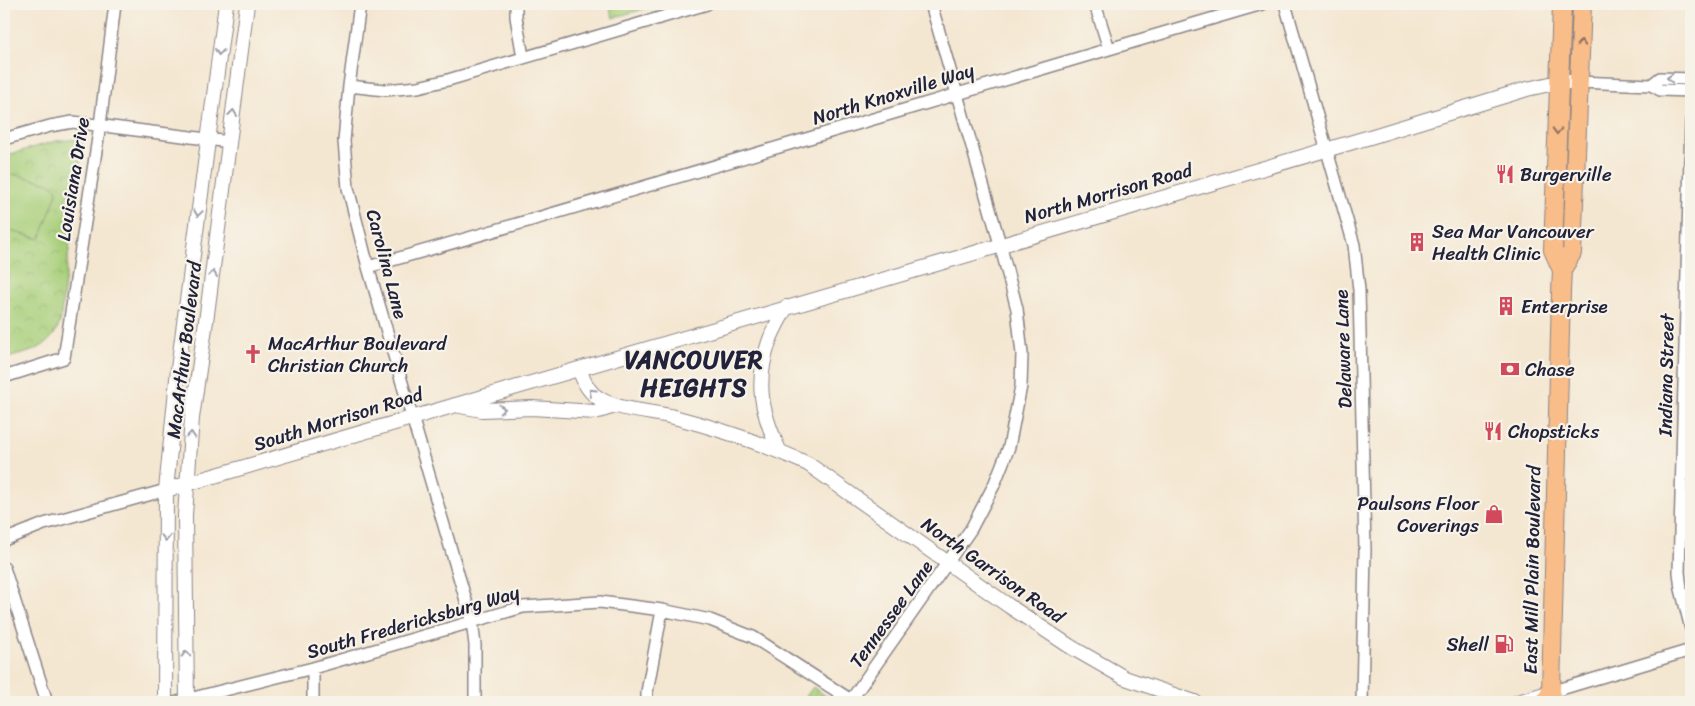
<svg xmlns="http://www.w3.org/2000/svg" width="1695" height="706" viewBox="0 0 1695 706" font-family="Sriracha,sans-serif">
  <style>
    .park { fill: url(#park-crowns); stroke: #65785a }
    .pitch { fill: #a8cf7a; stroke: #65785a }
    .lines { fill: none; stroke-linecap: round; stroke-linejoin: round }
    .minor-casing { stroke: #8b8486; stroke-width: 14 }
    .tertiary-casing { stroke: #8b8486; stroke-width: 16 }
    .primary-casing { stroke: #8b8486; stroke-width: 20 }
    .minor { stroke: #fff; stroke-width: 11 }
    .tertiary { stroke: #fff; stroke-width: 14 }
    .primary { stroke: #f8bd89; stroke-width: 18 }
    .oneway { stroke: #8d7062 }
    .oneway2 { stroke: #9c9ca7 }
    .labels { text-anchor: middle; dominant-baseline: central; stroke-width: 4.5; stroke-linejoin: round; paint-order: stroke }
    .street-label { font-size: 19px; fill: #22223b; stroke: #f7f3e8 }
    .poi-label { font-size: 19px; fill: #22223b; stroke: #f7f3e8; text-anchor: start }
    .district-label { font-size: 24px; font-weight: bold; letter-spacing: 1px; fill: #22223b; stroke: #f7f3e8 }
  </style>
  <defs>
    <pattern id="park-crowns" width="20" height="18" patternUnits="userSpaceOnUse" patternTransform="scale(1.25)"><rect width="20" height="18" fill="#a8cf7a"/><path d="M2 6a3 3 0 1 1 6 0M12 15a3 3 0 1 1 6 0" fill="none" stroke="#90b16a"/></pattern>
  </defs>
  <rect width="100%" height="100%" fill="#f7f3e8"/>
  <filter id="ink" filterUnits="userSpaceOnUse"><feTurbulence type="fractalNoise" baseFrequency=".02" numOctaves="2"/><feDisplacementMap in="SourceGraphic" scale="10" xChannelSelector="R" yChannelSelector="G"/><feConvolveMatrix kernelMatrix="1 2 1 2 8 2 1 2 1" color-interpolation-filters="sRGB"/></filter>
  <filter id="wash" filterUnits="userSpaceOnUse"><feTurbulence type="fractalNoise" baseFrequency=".0096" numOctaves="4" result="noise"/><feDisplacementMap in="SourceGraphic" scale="20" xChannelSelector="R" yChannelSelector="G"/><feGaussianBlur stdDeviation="1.12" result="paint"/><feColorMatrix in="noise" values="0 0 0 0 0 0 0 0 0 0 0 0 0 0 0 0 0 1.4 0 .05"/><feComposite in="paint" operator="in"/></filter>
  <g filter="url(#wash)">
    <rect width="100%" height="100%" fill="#f4e7d2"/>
    <path class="park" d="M609 4H660L613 18Z
      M83 139 60 322C50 350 29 352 4 359V156L56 141Z
      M813 687 834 702H802Z"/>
    <path class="pitch" d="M4 172 49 183 56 188 57 193 40 239 4 229Z"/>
  </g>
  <g filter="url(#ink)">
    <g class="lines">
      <g class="minor-casing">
        <path id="minor" d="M360 4 349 86 344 141 348 188 368 267 472 621 475 645V702
          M516 4V17L523 57
          M1095 4 1109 49
          M1285 4 1354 245 1359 290 1365 550 1362 702
          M1578 82 1651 85 1660 90 1691 91
          M1651 85 1660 78 1691 79
          M349 86 385 90 418 87 448 80 707 4
          M1691 121 1679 572 1681 589 1691 629
          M4 139 50 126 73 122 230 142
          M368 267C667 182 964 91 1262 4
          M4 377 64 358 100 125 115 4
          M4 540 44 524 166 490
          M4 568 47 702
          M313 668V702
          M1551 692 1691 650
          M851 700 971 529 994 485 1009 447 1021 386 1022 354 1017 309 1000 244 931 4
          M177 702 313 668 523 607 600 602 662 610 710 620 753 637 854 702
          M647 702V692L662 610"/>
      </g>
      <g class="tertiary-casing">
        <path id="tertiary" d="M579 369C584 382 588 392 600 399 617 410 654 412 674 417 720 429 765 444 808 464L1009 606 1071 647 1125 678 1195 702
          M455 405 482 410 532 408 595 412 615 406
          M779 450C761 411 755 383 769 342 773 330 780 319 786 307
          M166 490 1370 137 1527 89 1559 82H1578
          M165 702 166 490 178 369 226 4
          M187 702 185 515 192 418 207 314 247 4
          M1518 702 1551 692"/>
      </g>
      <g class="primary-casing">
        <path id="primary" d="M1562 4 1553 250 1562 270
          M1545 702 1551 692 1561 292 1562 270 1572 253 1582 4"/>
      </g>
      <use href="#minor" class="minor"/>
      <use href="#tertiary" class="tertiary"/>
      <use href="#primary" class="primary"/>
    </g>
    <defs><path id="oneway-chevron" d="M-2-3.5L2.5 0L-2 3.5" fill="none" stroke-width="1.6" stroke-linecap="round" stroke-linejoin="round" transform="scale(1.25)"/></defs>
    <g class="oneway">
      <use href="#oneway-chevron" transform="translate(1581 43) rotate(-88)"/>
      <use href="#oneway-chevron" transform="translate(1557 131) rotate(92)"/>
    </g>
    <g class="oneway2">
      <use href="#oneway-chevron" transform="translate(219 52) rotate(98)"/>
      <use href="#oneway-chevron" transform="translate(1670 78) rotate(-177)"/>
      <use href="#oneway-chevron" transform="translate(233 113) rotate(-83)"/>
      <use href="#oneway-chevron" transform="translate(198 213) rotate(98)"/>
      <use href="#oneway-chevron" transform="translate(213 274) rotate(-83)"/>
      <use href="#oneway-chevron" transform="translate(592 392) rotate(-137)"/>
      <use href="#oneway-chevron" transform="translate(502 409) rotate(-3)"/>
      <use href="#oneway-chevron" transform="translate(191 435) rotate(-86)"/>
      <use href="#oneway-chevron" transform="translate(166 538) rotate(91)"/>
      <use href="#oneway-chevron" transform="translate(186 654) rotate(-91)"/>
    </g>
  </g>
  <defs>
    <g id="restaurant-bare" transform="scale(1.5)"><path d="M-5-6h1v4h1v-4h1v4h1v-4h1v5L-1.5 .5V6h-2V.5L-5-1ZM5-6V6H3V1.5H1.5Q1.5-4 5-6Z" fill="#d1495b" stroke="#f7f3e8" stroke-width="2.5" paint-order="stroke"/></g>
    <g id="building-bare" transform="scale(1.5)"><path d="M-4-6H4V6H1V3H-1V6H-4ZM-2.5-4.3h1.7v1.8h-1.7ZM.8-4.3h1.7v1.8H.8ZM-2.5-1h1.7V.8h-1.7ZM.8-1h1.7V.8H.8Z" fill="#d1495b" stroke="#f7f3e8" stroke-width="2.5" paint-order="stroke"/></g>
    <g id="church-bare" transform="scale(1.5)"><path d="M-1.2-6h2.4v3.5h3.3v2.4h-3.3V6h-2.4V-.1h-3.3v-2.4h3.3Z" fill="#d1495b" stroke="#f7f3e8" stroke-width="2.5" paint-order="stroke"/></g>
    <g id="bank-bare" transform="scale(1.5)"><path d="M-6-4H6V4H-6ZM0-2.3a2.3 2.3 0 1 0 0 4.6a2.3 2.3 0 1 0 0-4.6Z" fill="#d1495b" stroke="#f7f3e8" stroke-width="2.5" paint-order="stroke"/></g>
    <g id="shop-bare" transform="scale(1.5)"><path d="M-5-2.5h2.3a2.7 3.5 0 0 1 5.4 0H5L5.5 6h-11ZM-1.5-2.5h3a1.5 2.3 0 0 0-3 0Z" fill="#d1495b" stroke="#f7f3e8" stroke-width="2.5" paint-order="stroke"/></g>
    <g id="fuel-bare" transform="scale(1.5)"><path d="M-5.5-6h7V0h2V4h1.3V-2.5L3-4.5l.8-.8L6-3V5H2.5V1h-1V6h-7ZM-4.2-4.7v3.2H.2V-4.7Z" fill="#d1495b" stroke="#f7f3e8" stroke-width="2.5" paint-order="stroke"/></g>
  </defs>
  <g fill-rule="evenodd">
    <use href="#restaurant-bare" x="1505" y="174"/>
    <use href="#building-bare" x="1417" y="242"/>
    <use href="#building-bare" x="1506" y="306"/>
    <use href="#church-bare" x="253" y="354"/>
    <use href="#bank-bare" x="1510" y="369"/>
    <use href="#restaurant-bare" x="1493" y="431"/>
    <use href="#shop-bare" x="1494" y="514"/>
    <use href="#fuel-bare" x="1504" y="644"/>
  </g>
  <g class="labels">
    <g class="street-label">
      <text transform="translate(893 94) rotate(-17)">North Knoxville Way</text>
      <text transform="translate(73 179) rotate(-81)">Louisiana Drive</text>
      <text transform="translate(1108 193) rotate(-16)">North Morrison Road</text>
      <text transform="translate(387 264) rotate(75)">Carolina Lane</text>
      <text transform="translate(1343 349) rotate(-92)">Delaware Lane</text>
      <text transform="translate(184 350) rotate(-83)">MacArthur Boulevard</text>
      <text transform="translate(1666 375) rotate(-89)">Indiana Street</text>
      <text transform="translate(338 419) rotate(-17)">South Morrison Road</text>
      <text transform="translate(993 570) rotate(35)">North Garrison Road</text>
      <text transform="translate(1532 570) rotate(-89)">East Mill Plain Boulevard</text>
      <text transform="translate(891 614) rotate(-54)">Tennessee Lane</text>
      <text transform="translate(413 622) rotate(-16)">South Fredericksburg Way</text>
    </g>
    <g class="poi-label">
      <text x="1520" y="174">Burgerville</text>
      <text x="1432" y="231">Sea Mar Vancouver<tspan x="1432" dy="22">Health Clinic</tspan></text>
      <text x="1521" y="306">Enterprise</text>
      <text x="268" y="343">MacArthur Boulevard<tspan x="268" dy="22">Christian Church</tspan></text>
      <text x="1525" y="369">Chase</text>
      <text x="1508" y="431">Chopsticks</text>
      <text x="1479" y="503" text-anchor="end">Paulsons Floor<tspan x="1479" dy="22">Coverings</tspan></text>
      <text x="1489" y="644" text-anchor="end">Shell</text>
    </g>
    <g class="district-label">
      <text x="694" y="360">VANCOUVER<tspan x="694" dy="28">HEIGHTS</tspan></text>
    </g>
  </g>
  <rect width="1695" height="706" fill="none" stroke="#f7f3e8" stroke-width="20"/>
</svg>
